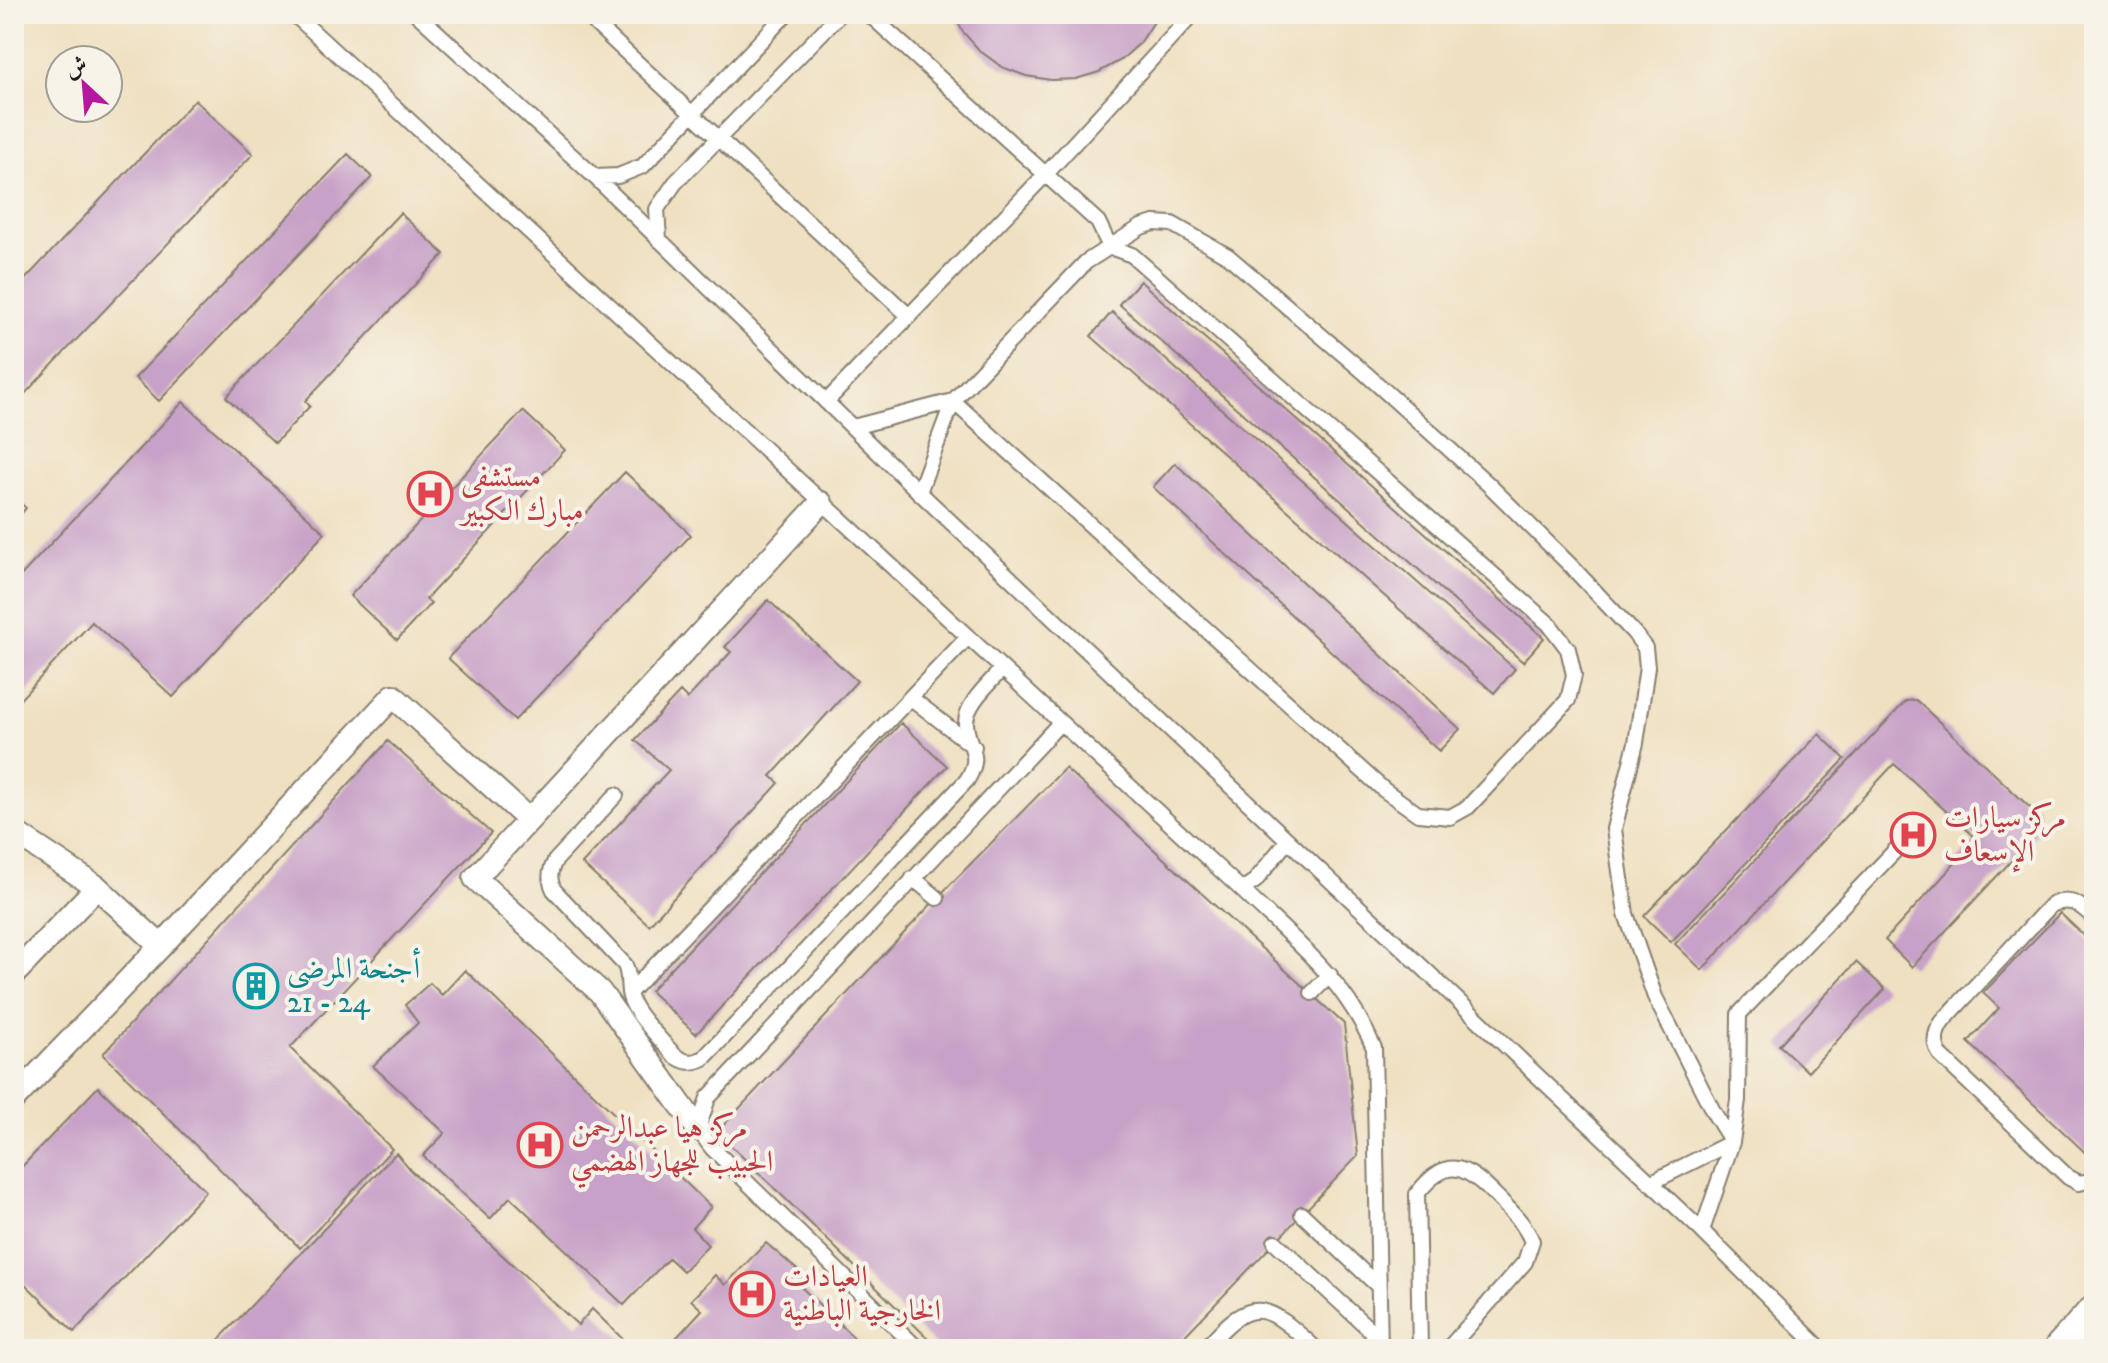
<svg xmlns="http://www.w3.org/2000/svg" width="2108" height="1363" viewBox="0 0 2108 1363" font-family="'IM FELL DW Pica',Amiri,serif">
  <style>
    .building { fill: #c8a1c8 }
    .lines { fill: none; stroke-linecap: round; stroke-linejoin: round }
    .service-casing { stroke: #867e6e; stroke-width: 18 }
    .pedestrian-casing { stroke: #867e6e; stroke-width: 26 }
    .tertiary-casing { stroke: #867e6e; stroke-width: 40 }
    .service { stroke: #fff; stroke-width: 14 }
    .pedestrian { stroke: #fff; stroke-width: 22 }
    .tertiary { stroke: #fff; stroke-width: 36 }
    .labels { text-anchor: middle; dominant-baseline: central; stroke-width: 8; stroke-linejoin: round; paint-order: stroke }
    .health-label { font-size: 30px; fill: #be3a42; stroke: #f7f3e8; text-anchor: start }
    .culture-label { font-size: 30px; fill: #0d838f; stroke: #f7f3e8; text-anchor: start }
  </style>
  <rect width="100%" height="100%" fill="#f7f3e8"/>
  <filter id="ink" filterUnits="userSpaceOnUse"><feTurbulence type="fractalNoise" baseFrequency=".0125" numOctaves="2"/><feDisplacementMap in="SourceGraphic" scale="16" xChannelSelector="R" yChannelSelector="G"/><feConvolveMatrix kernelMatrix="1 2 1 2 8 2 1 2 1" color-interpolation-filters="sRGB"/></filter>
  <filter id="wash" filterUnits="userSpaceOnUse"><feTurbulence type="fractalNoise" baseFrequency=".006" numOctaves="4" result="noise"/><feDisplacementMap in="SourceGraphic" scale="32" xChannelSelector="R" yChannelSelector="G"/><feGaussianBlur stdDeviation="1.8" result="paint"/><feColorMatrix in="noise" values="0 0 0 0 0 0 0 0 0 0 0 0 0 0 0 0 0 1.4 0 .05"/><feComposite in="paint" operator="in"/></filter>
  <g filter="url(#wash)">
    <rect width="100%" height="100%" fill="#efe0c1"/>
    <g id="blocks">
      <path class="building" d="M954 14H1159L1140 43 1121 60 1099 72 1076 79 1051 80 1026 76 1002 67 980 51 963 32Z
        M195 100 253 154 20 399 14 394V291Z
        M348 154 372 177 159 401 135 378Z
        M400 213 444 254 305 401 310 406 275 443 226 397Z
        M1140 281 1544 638 1523 662 1119 304Z
        M1112 312 1515 669 1494 693 1091 336Z
        M183 402 325 533 173 697 92 622 14 706V583Z
        M523 411 565 450 426 599 431 603 397 640 350 596Z
        M1175 463 1460 729 1439 751 1153 487Z
        M625 472 691 535 515 720 448 658Z
        M14 497 26 508 14 522Z
        M768 600 857 681 771 776 779 783 649 925 582 864 669 770 635 740 680 692 687 699 731 652 725 647Z
        M1916 700 2042 819 2041 829 1912 967 1885 940 1977 839 1894 764 1702 970 1675 944 1906 701Z
        M901 723 947 766 696 1034 650 991Z
        M1819 734 1845 759 1671 942 1644 916Z
        M388 741 491 833 290 1048 392 1149 300 1248 103 1054Z
        M1065 768 1344 1024 1358 1156 1172 1349H939L717 1132 937 898Z
        M2060 913 2091 942 2088 946 2094 952V1161L1968 1042 1999 1008 1983 993Z
        M1856 962 1885 989 1808 1072 1779 1045Z
        M465 970 711 1207 692 1228 708 1245 683 1271 669 1258 624 1305 510 1197 490 1219 423 1156 445 1133 373 1066 418 1023 405 1005 430 983 442 995Z
        M98 1087 206 1191 74 1332 14 1273V1175Z
        M396 1153 410 1170 578 1325 592 1309 633 1349H210Z
        M766 1243 809 1280 801 1287 866 1349H666L702 1310 691 1300 715 1275 725 1285Z"/>
    </g>
  </g>
  <g filter="url(#ink)">
    <use href="#blocks" fill-opacity="0" stroke="#867e6e" stroke-width="2"/>
    <g class="lines">
      <g class="service-casing">
        <path id="service" d="M294 14 1242 890C1296 942 1344 978 1374 1048L1380 1349
          M417 14 595 177 919 492 1702 1231 1821 1349
          M585 14 909 316
          M869 14 1098 222 1110 247 1132 255 1549 624 1568 649 1574 675 1568 700 1468 807 1450 817 1418 814 1384 790 953 401
          M595 177 618 176 643 166 786 14
          M659 240 657 209 675 183 840 14
          M826 402 1045 175 1193 14
          M853 427 953 401
          M919 492 953 401 1086 262 1141 227 1154 223 1172 224 1228 256 1365 373 1488 484 1570 565 1634 633 1645 648 1647 667 1636 743 1614 829 1626 914 1655 997 1714 1113 1732 1142
          M911 698 974 747
          M616 795 555 861C549 872 549 880 554 890L625 965C630 976 627 986 630 997 635 1015 662 1040 674 1055 685 1063 692 1064 704 1058L967 780C983 754 968 749 966 724 965 704 990 683 1002 669
          M913 878 937 898
          M1242 890 1255 881 1288 840
          M2094 918C2081 905 2070 896 2051 905L1943 1021C1934 1033 1933 1045 1942 1057L2068 1177 2079 1183 2094 1180
          M629 993 968 637
          M1312 993 1330 975
          M1650 1183 1732 1142
          M1302 1214 1378 1286
          M1702 1231 1732 1142 1738 1100 1739 1014 1909 836
          M1275 1242 1380 1339
          M918 1349 712 1148 698 1129 708 1098 1060 723
          M1205 1349C1252 1293 1266 1303 1316 1349
          M1420 1349 1417 1194C1448 1154 1466 1166 1497 1197 1511 1211 1524 1223 1532 1241L1525 1262 1448 1349"/>
      </g>
      <g class="pedestrian-casing">
        <path id="pedestrian" d="M529 820 821 503
          M14 832 97 887 161 946
          M14 974 97 887
          M14 1099 161 946 393 696 529 820 475 878 600 992 698 1129"/>
      </g>
      <g class="tertiary-casing">
        <path id="tertiary" d="M2063 1349 2094 1315"/>
      </g>
      <use href="#service" class="service"/>
      <use href="#pedestrian" class="pedestrian"/>
      <use href="#tertiary" class="tertiary"/>
    </g>
  </g>
  <defs>
    <g id="hospital-ring" transform="scale(2.3)"><circle r="9.5" fill="#f7f3e8" stroke="#e0444e" stroke-width="1.5"/><path d="M-5-5h3v3.5h4V-5h3V5h-3V1.5h-4V5h-3Z" fill="#e0444e"/></g>
    <g id="building-ring" transform="scale(2.3)"><circle r="9.5" fill="#f7f3e8" stroke="#0f9aa8" stroke-width="1.5"/><path d="M-4-6H4V6H1V3H-1V6H-4ZM-2.5-4.3h1.7v1.8h-1.7ZM.8-4.3h1.7v1.8H.8ZM-2.5-1h1.7V.8h-1.7ZM.8-1h1.7V.8H.8Z" fill="#0f9aa8"/></g>
  </defs>
  <g fill-rule="evenodd">
    <use href="#hospital-ring" x="430" y="494"/>
    <use href="#hospital-ring" x="1913" y="835"/>
    <use href="#building-ring" x="256" y="986"/>
    <use href="#hospital-ring" x="540" y="1145"/>
    <use href="#hospital-ring" x="752" y="1294"/>
  </g>
  <g class="labels">
    <g class="health-label">
      <text x="461" y="477">مستشفى<tspan x="461" dy="34">مبارك الكبير</tspan></text>
      <text x="1944" y="818">مركز سيارات<tspan x="1944" dy="34">الإسعاف</tspan></text>
      <text x="571" y="1128">مركز هيا عبدالرحمن<tspan x="571" dy="34">الحبيب للجهاز الهضمي</tspan></text>
      <text x="783" y="1277">العيادات<tspan x="783" dy="34">الخارجية الباطنية</tspan></text>
    </g>
    <g class="culture-label">
      <text x="287" y="969">أجنحة المرضى<tspan x="287" dy="34">21 - 24</tspan></text>
    </g>
  </g>
  <rect width="2108" height="1363" fill="none" stroke="#f7f3e8" stroke-width="48"/>
  <g transform="translate(84 84) rotate(334)"><circle r="38" fill="#f7f3e8" stroke="#9f9d96" stroke-width="2"/>
  <path d="M0-6L14 30L0 20L-14 30Z" fill="#b5179e"/>
  <text y="-12" font-size="22" font-weight="bold" text-anchor="middle" fill="#1c1c1c">ش</text>
  </g>
</svg>
